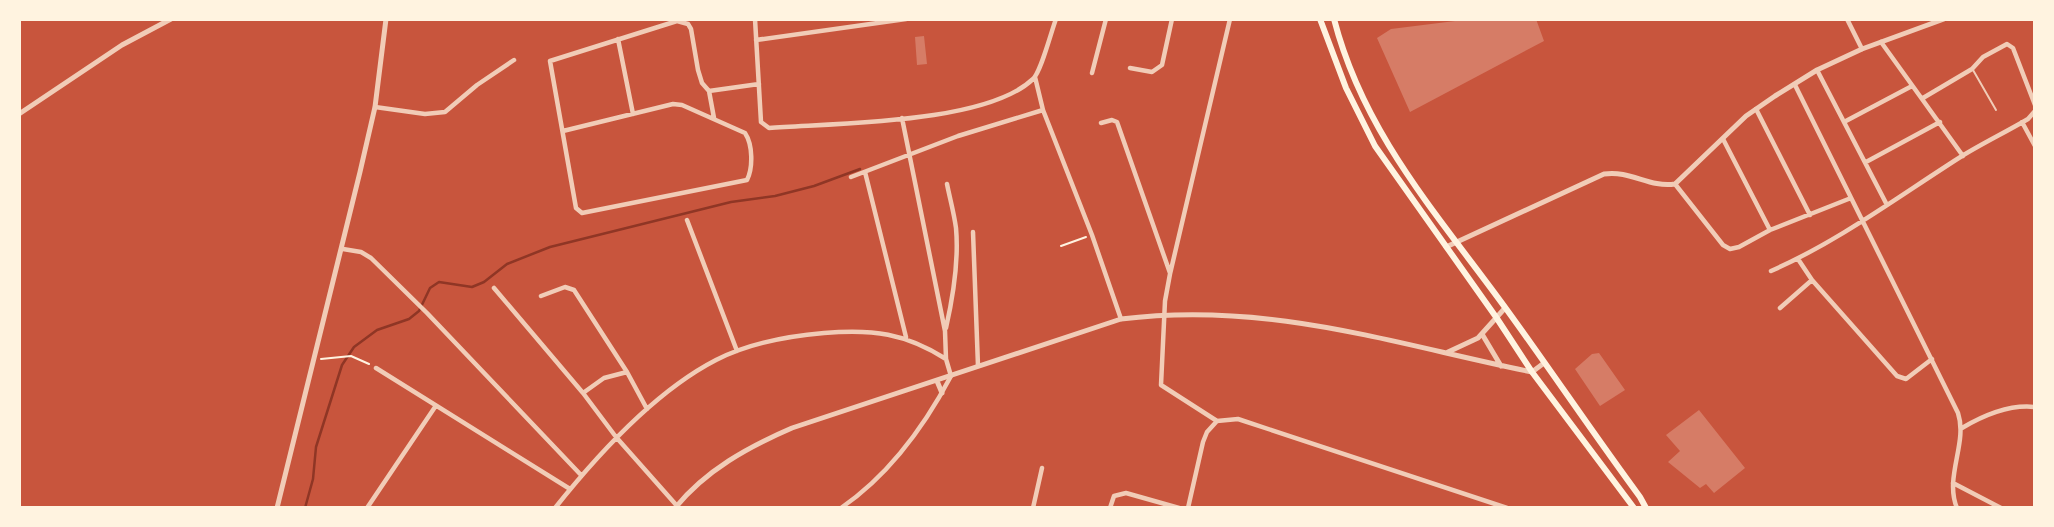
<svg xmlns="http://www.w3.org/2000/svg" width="2054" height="527" viewBox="0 0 2054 527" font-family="Signika,sans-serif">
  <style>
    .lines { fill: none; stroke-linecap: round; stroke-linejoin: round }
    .stream { stroke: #8f3625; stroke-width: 2.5 }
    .building { fill: #d67c66 }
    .path { stroke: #fff3e0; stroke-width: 2 }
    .service { stroke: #f1ccb7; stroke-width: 2 }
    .minor { stroke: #f1ccb7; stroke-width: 4.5 }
    .tertiary { stroke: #f1ccb7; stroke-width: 5 }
    .secondary { stroke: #fff3e0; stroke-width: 6 }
  </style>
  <rect width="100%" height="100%" fill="#c8553d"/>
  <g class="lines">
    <path class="stream" d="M305 508 313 479 316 447 342 365 354 347 377 330 409 319 419 311 430 288 439 282 472 287 484 282 507 264 550 247 731 202 775 196 814 186 860 169"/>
  </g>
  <path class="building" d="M1471 19H1536L1544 41 1410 112 1377 38 1391 29Z
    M924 36 927 64 917 65 915 37Z
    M1599 353 1625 390 1600 406 1575 369 1592 354Z
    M1699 410 1745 468 1714 493 1706 484 1700 488 1668 462 1680 451 1666 435Z"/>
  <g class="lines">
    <path class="path" d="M1061 246 1086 237
      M321 359 351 356 369 364"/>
    <path class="service" d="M1973 70 1996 110"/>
    <path class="minor" d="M755 19 761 122 769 128C835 123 986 124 1033 79 1041 72 1051 32 1056 19
      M1847 19 1862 49
      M618 39 633 114
      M756 40 906 19
      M1881 42 1963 156
      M1130 68 1152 72 1162 65 1172 19
      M1817 70 1887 205
      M1092 73 1106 19
      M1035 77 1043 110 1092 235 1121 319
      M1795 85 1958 413C1968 443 1944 477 1957 508
      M709 91 759 84
      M1923 98 1972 69 1983 57 2007 44 2013 48 2035 105
      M375 107 425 114 445 112 477 85 514 60
      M1756 109 1810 215
      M1844 122 1912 86
      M2022 122 2035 146
      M1101 123 1112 120 1117 122 1170 273
      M563 131 673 104 682 105 745 133C753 145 753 168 747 180L582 213 576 208 550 61 677 21 688 24 691 29 698 70 702 83 709 91 714 118
      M1723 139 1770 230
      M1866 162 1940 122
      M865 172 906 337
      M851 177 958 136 1043 110
      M1675 184 1723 245 1730 249 1739 247 1770 230 1851 198
      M687 220 737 351
      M973 232 978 366
      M343 249 361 252 371 258 427 313 581 475
      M1798 259 1812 280 1897 376 1906 379 1932 359
      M1771 271C1839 241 1899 196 1962 156 1983 143 2006 132 2028 119L2035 111
      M494 288 583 393 616 437 678 507
      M541 296 565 287 574 290 627 372 604 378 583 393
      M1780 308 1812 280
      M946 328C953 297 959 261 956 228 954 213 950 199 947 184
      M376 368 570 489
      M627 372 647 409
      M1217 421 1161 385 1165 301 1170 274 1230 19
      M1217 421 1238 419 1507 508
      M1962 428C1984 415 2009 404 2035 407
      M1953 483 2001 508
      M367 508 435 407
      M555 508C598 454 654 392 716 360 747 344 789 336 824 333 873 329 905 333 946 359
      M841 508C889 475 924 427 951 376L946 359 945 331 902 118
      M1033 508 1042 468
      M1110 508 1114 496 1126 493 1179 508
      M1188 508 1203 442 1207 432 1217 421"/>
    <path class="tertiary" d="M19 114 122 45 171 19
      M1446 247 1604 174C1631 170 1649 188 1675 184L1746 116 1775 96 1817 70 1862 49 1944 19
      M1482 334 1501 366
      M1448 352 1478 338 1505 308
      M937 381 942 393
      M277 508 360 172 375 107 386 19
      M675 508C706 470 748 447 792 428L1121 319C1269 301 1390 343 1532 372L1544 363"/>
    <path class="secondary" d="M1320 19 1346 88 1375 146 1496 317 1532 372 1634 508
      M1334 19C1364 135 1439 216 1507 310 1552 372 1595 436 1640 497L1646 508"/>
  </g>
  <rect width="2054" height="527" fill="none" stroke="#fff3e0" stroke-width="42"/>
</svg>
